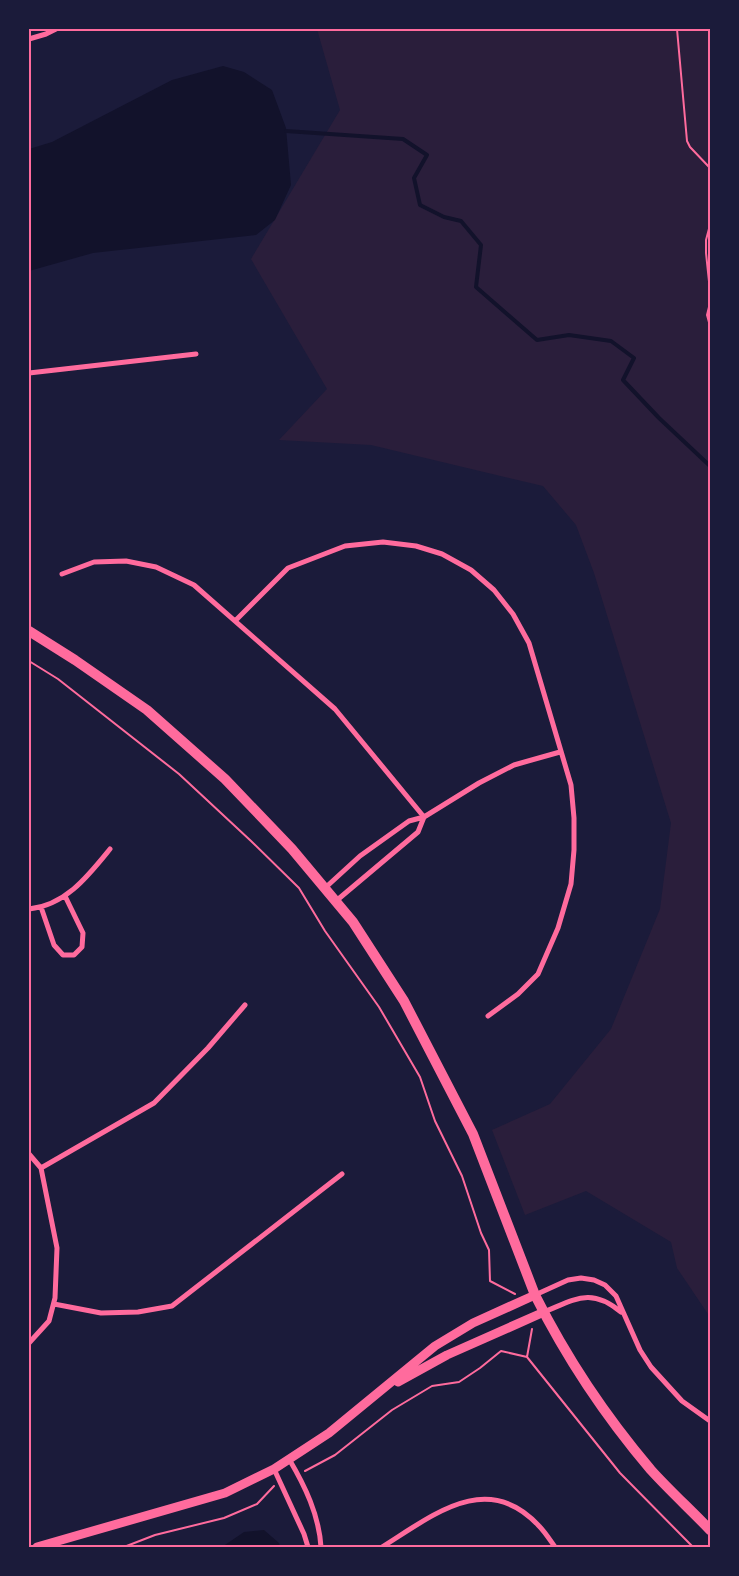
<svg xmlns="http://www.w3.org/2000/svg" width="739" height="1576" viewBox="0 0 739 1576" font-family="Bitter,serif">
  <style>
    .green { fill: #2a1e3b }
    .water { fill: #12122b }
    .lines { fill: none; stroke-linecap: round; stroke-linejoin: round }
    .stream { stroke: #12122b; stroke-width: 4 }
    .path { stroke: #ff6b9d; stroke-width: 2 }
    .minor { stroke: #ff6b9d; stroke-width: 5 }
    .tertiary { stroke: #ff6b9d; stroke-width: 9 }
    .secondary { stroke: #ff6b9d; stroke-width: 10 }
    .neatline { fill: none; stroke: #ff6b9d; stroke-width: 2 }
  </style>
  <rect width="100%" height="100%" fill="#1b1b3a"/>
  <path class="green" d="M317 29H710V1317L677 1268 671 1242 586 1191 525 1215 492 1130 550 1104 611 1029 660 909 671 823 594 573 576 525 543 486 371 445 279 440 327 389 251 259 340 110Z"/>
  <path class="water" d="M223 66 244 72 272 90 286 128 291 185 275 220 256 235 93 253 29 271V149L52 142 172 80Z
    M264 1530 279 1543 280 1547H222L244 1532Z"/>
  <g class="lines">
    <path class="stream" d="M286 131 403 139 427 155 414 178 420 205 444 217 461 221 481 245 476 287 537 340 569 335 611 341 634 358 623 380 659 418 710 466"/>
    <path class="path" d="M677 29 687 141 690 147 710 168
      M710 225 706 240V253L710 291
      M710 303 707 315 710 326
      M29 661 58 679 179 774 251 841 299 888 325 931 379 1007 420 1077 435 1121 462 1176 481 1233 489 1250 490 1281 515 1294
      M527 1357 532 1329
      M305 1471 335 1455 392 1410 432 1386 459 1382 480 1368 501 1351 527 1357 620 1473 693 1547
      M124 1547 155 1535 224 1518 257 1504 274 1486"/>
    <path class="minor" d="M29 39 46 34 56 29
      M29 373 196 354
      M62 574 94 562 126 561 156 567 194 585 335 709 424 817
      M235 621 288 568 345 546 383 542 416 546 442 554 471 570 494 590 513 614 529 643 571 785 574 818V850L571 884 558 928 538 974 518 994 488 1016
      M325 888 360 856 409 821 424 817 479 783 514 765 560 752
      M336 901 418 832 424 817
      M41 907 54 945 63 955H74L82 947 83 933 65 896
      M29 909C66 905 88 876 110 849
      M29 1154 41 1168 57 1248 55 1298 49 1321 29 1343
      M41 1168 154 1103 208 1048 245 1005
      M535 1295 568 1280 581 1278 594 1280 605 1285 616 1296 640 1350 651 1367 682 1401 710 1421
      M54 1304 101 1313 138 1312 172 1306 342 1174
      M544 1312C576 1299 591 1287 621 1312
      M289 1459C305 1486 319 1515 321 1547
      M274 1469 304 1534 308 1547
      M382 1547C432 1516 487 1469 539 1526 545 1532 550 1540 555 1547"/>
    <path class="tertiary" d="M398 1382 447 1355 544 1312
      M37 1547 225 1493 274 1469 329 1433 435 1346 473 1323 535 1295"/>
    <path class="secondary" d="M29 631 75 660 147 710 225 779 292 849 353 922 404 1001 473 1134 535 1295C566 1357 606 1417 651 1470 670 1491 691 1510 710 1530"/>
  </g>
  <rect width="739" height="1576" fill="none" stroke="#1b1b3a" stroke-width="60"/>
  <rect x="30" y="30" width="679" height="1516" class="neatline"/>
</svg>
